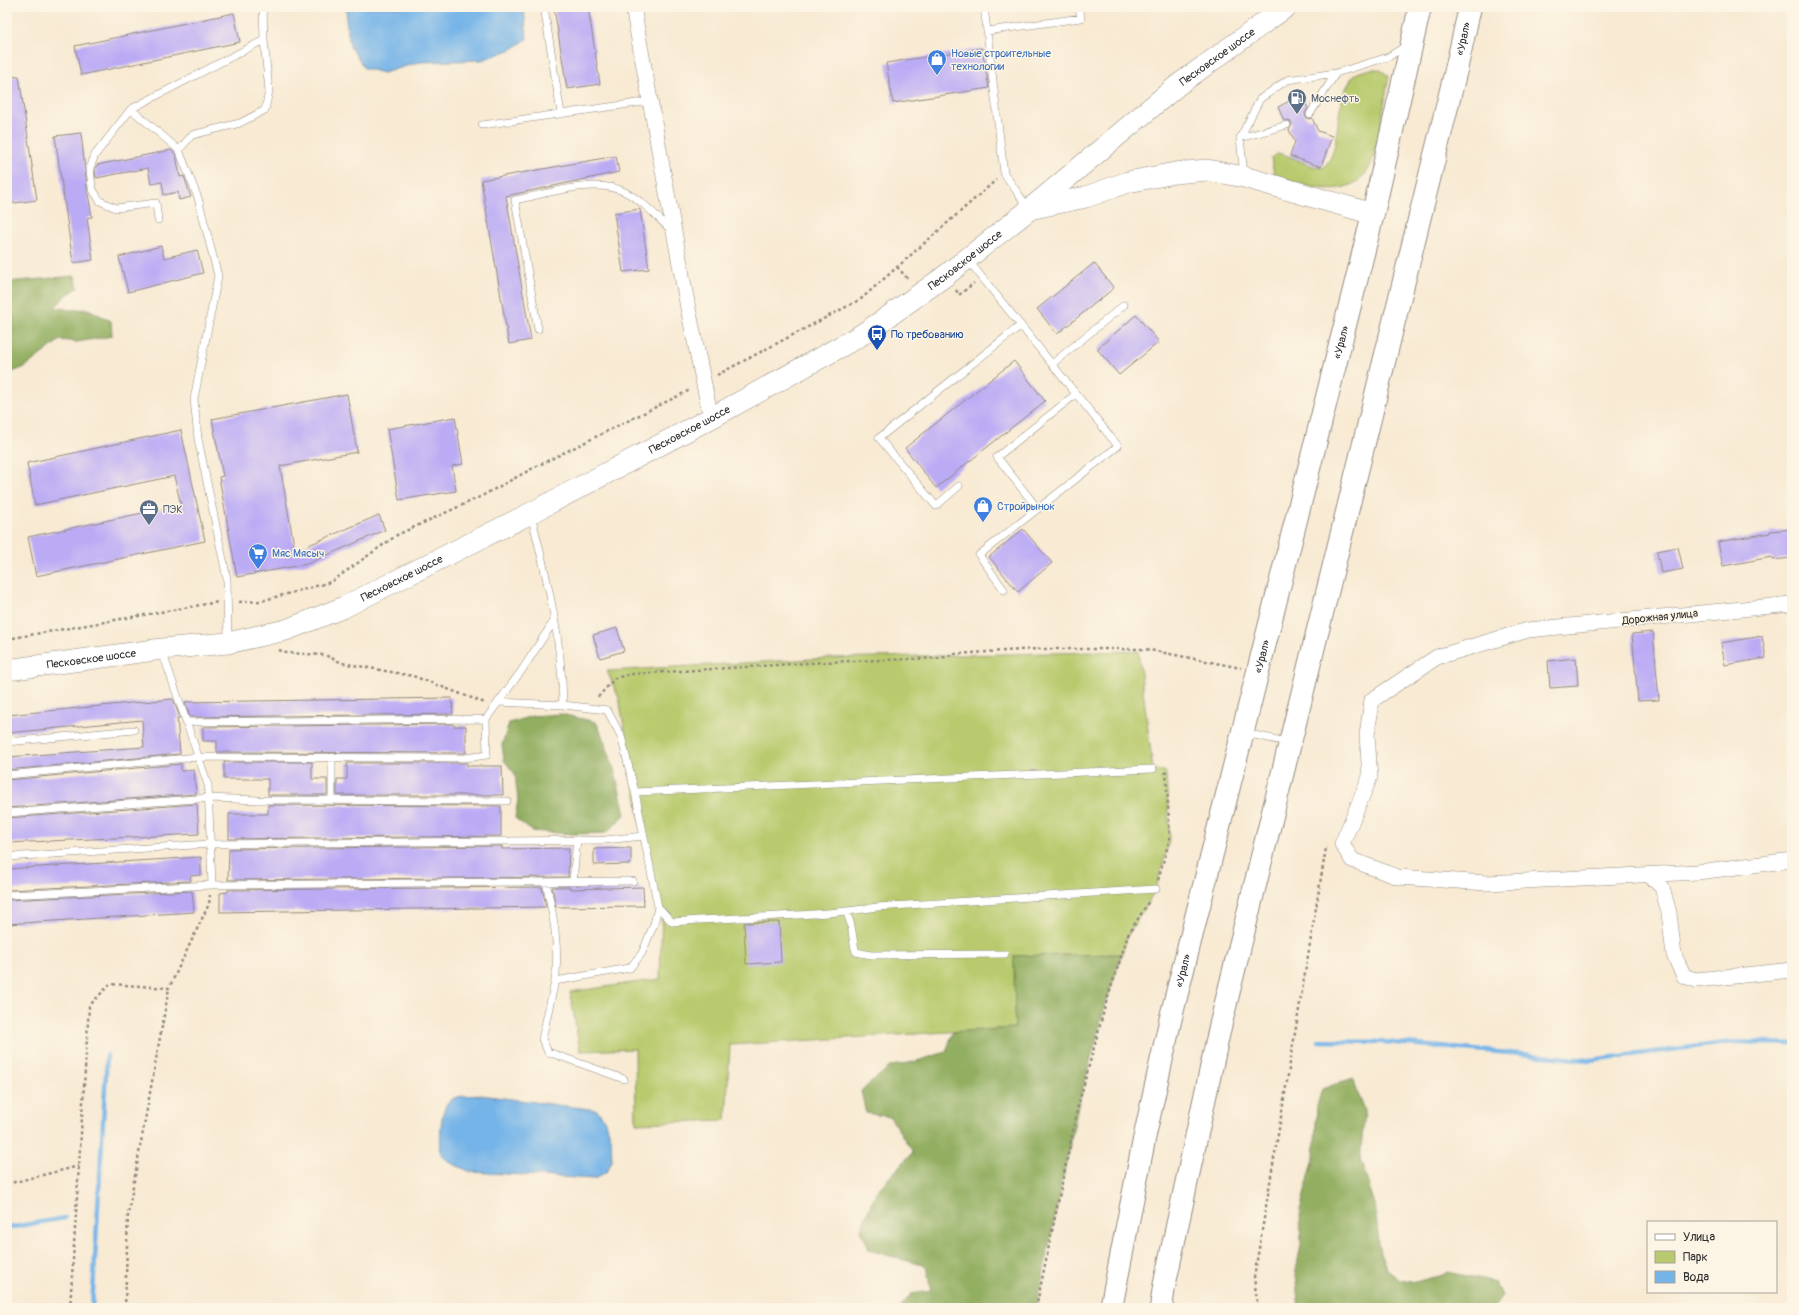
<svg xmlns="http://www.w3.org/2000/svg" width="1799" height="1315" viewBox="0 0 1799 1315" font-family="Pangolin,sans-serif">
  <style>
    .green { fill: #b8ca6d; stroke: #727a4c }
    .forest { fill: #92ae60; stroke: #5e6c46 }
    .water { fill: #74b4e8; stroke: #50708a }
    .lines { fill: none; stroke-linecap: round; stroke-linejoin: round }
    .stream { stroke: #74b4e8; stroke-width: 4.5 }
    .building { fill: #bbabf5 }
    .lane-casing { stroke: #928a7f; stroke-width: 8 }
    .street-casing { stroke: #928a7f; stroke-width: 16 }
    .secondary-casing { stroke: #928a7f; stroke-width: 22 }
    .highway-casing { stroke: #928a7f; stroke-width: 24 }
    .path { stroke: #928a7f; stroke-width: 2.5; stroke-dasharray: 3 3; stroke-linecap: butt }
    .lane { stroke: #fff; stroke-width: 7 }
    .street { stroke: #fff; stroke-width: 15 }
    .secondary { stroke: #fff; stroke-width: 21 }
    .highway { stroke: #fff; stroke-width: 22 }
    .labels { text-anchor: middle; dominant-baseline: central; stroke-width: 3; stroke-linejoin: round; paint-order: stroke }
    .street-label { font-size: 11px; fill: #2b2b2b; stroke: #fcf5e5 }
    .shop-label { font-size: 11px; fill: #366cbe; stroke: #fcf5e5; text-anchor: start }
    .service-label { font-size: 11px; fill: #4e5e75; stroke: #fcf5e5; text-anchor: start }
    .transit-label { font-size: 11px; fill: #164399; stroke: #fcf5e5; text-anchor: start }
  </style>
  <rect width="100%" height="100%" fill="#fcf5e5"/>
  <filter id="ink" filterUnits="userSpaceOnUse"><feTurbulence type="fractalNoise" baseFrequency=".025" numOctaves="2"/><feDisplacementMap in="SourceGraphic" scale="8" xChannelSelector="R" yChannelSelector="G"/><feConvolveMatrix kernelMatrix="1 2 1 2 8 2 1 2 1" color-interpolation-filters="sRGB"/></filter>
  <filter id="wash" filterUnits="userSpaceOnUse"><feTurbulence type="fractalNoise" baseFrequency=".012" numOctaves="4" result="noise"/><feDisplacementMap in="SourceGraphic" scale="16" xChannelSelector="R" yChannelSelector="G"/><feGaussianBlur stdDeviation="0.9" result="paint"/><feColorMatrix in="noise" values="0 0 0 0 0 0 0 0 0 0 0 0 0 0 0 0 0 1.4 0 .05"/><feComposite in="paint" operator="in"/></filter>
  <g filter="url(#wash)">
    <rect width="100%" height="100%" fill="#f8ead3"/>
    <path class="green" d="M1371 69H1379L1389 76C1384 101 1380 143 1370 166 1352 203 1301 187 1274 173L1271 158C1274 155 1278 153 1282 154 1296 158 1307 166 1323 168 1343 150 1333 107 1349 83 1350 81 1352 77 1354 75 1358 72 1367 70 1371 69Z
      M1138 651 1153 769 1166 773 1170 838 1156 889 1128 935 1122 954 1014 956 1015 1028 730 1045 726 1120 636 1123 635 1049 580 1051 570 992 660 979 662 911 643 836 619 698 607 671 830 658Z"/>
    <path class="forest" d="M75 276 78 288 65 296 55 307 70 310 88 309 111 321 112 336 77 342 60 340 25 367 7 374V282Z
      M561 714 596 722C611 754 618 781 625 815L606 833 572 834 532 831 515 818 518 800 515 774 504 760 502 745 509 723 532 716Z
      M1122 954 1106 1003 1078 1106 1036 1308H900L911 1294 931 1291 926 1266 869 1250 861 1229 876 1192 913 1152 890 1117 866 1113 861 1091 891 1066 914 1062 946 1052 953 1032 1015 1028 1014 956Z
      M1352 1078 1365 1110 1360 1159 1375 1204 1380 1254 1387 1269 1400 1279 1417 1282 1448 1272 1496 1282 1502 1296 1494 1308H1299L1295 1275 1301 1244 1300 1210 1314 1158 1317 1106 1322 1089Z"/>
    <path class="water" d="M347 7H524L527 39 512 49 482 60 420 62 383 73 364 68 350 46 346 20Z
      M480 1095 597 1110 606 1122 611 1139 612 1161 607 1171 595 1179 471 1172 451 1163 441 1155C440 1142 439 1105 452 1099 459 1095 472 1096 480 1095Z"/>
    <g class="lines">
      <path class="stream" d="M1319 1041 1384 1042 1589 1060 1734 1042 1792 1044
        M7 1228 65 1218
        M92 1308 107 1055"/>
    </g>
    <g id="blocks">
      <path class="building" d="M554 7H588L600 84 567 89Z
        M234 13 240 42 81 75 75 46Z
        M982 48 989 88 893 103 886 63Z
        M19 76 37 200 7 204V78Z
        M1301 95 1308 108 1305 113 1306 117 1309 119 1312 118 1318 131 1332 136 1321 167 1290 156 1295 142 1289 130 1292 124 1289 120 1284 121 1278 107Z
        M81 133 87 188 92 217 87 218 93 260 73 263 55 136Z
        M171 150 176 155 180 177 184 176 191 197 179 200 178 192 164 195 162 182 151 184 148 168 96 178 95 169 97 165Z
        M616 156 619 172 506 196 531 340 509 344 481 180Z
        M640 209 649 269 623 272 614 213Z
        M161 246 164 258 197 250 203 273 128 292 119 257Z
        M1094 263 1114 288 1057 334 1037 309Z
        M1136 315 1159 342 1119 375 1097 349Z
        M1014 361 1045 401 936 488 905 448Z
        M347 394 357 452 280 466 295 551 379 515 385 530 307 564 237 577 219 477 223 476 212 419Z
        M455 417 463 464 452 466 456 491 399 500 387 429Z
        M181 430 205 541 36 576 28 537 181 505 174 476 35 505 27 463Z
        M1023 529 1052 563 1018 592 989 557Z
        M1792 529V558L1773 560 1772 557 1723 566 1718 542 1770 533V531Z
        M1678 547 1683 569 1661 573 1657 551Z
        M617 628 624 651 600 658 593 635Z
        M1653 632 1659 700 1638 701 1632 634Z
        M1762 636 1766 658 1725 665 1721 643Z
        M1576 658 1578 686 1550 688 1548 661Z
        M452 698 453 714 190 717 185 702Z
        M173 699 180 718H177L180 754 7 770V757L144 747 142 720 7 733V715Z
        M453 724V726H466V753L217 752V741H203V727Z
        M224 762H312V779H327V795H268V779H224Z
        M347 763H467V766H502L503 795H337V779H347Z
        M181 764V771L194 770 196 794 7 808V780Z
        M197 804 199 834 7 843V818Z
        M268 805 501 806V836L229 839V814H268Z
        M502 846V849L569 848 568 877 228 880 229 849Z
        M631 848V864L594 865V849Z
        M201 857V875L190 876 191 881 7 890V869Z
        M542 887 546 907 220 912V893L228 892V890Z
        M552 887H570V889L643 887 644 906 556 907Z
        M192 891 194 912 7 924V900Z
        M779 922 781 962 746 964 744 923Z"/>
    </g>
  </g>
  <g filter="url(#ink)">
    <use href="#blocks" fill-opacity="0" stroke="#928a7f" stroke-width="1"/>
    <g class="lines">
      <g class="lane-casing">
        <path id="lane" d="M544 7 561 114
          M984 7 987 31
          M131 109 179 150 198 198 218 276 194 399 198 439 227 579 228 641
          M1310 114 1336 73
          M482 125 651 101
          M1240 138 1287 125
          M179 150 192 135 240 123 265 110 269 91 264 40 263 7
          M1244 175 1240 138 1260 99 1287 80 1336 73 1388 57 1406 46
          M1028 208 1004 173 987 31 1081 18 1079 7
          M158 220 156 203 116 208 100 201 92 188 90 168 95 155 131 109 264 40
          M968 260 1118 446 979 555 1004 590
          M538 329 515 200C546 194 596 177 625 192 643 201 657 217 672 231
          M1052 364 1124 305
          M959 486 936 506 879 438 1021 325
          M1038 509 997 457 1076 394
          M531 515C547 577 562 640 563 705L607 710 621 736 635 792 658 907 654 924 642 953 630 968 555 981 542 1039 548 1052 624 1079
          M162 651 208 785 212 885
          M498 702 563 705
          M186 722 486 719
          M1245 733 1287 742
          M7 742 134 730
          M7 775 198 757 465 758 487 755 486 719 522 670 554 621
          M635 792 1153 769
          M332 800V757
          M7 813 209 798 258 800 507 801
          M7 857 210 844 605 840 643 836
          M573 881 577 840
          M546 882C553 914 560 948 555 981
          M7 895 212 885 633 881
          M658 907 672 922C740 916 809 918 877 907L1156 889
          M846 912C854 926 851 937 856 952L871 955 1005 954"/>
      </g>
      <g class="street-casing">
        <path id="street" d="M633 7 688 308 711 418
          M1792 604 1528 630 1437 657 1372 700 1367 735 1370 777 1342 844 1352 860 1398 877 1487 883 1698 872 1792 860
          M1649 875 1662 887 1669 913 1674 955 1684 976 1696 980 1792 970"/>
      </g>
      <g class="secondary-casing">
        <g id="secondary">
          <path d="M1034 208 1086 197 1128 182 1175 173 1207 170 1244 177 1373 214"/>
          <path id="s1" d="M7 670 162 649 228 643 286 630 342 608 531 513 711 418 858 337 882 321 945 276 1030 209 1178 85 1286 7"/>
        </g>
      </g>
      <g class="highway-casing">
        <g id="highway">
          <path id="s2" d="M1111 1308 1145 1135 1171 1017 1373 214 1420 7"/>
          <path id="s3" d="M1161 1308 1164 1287 1220 1027 1456 70 1470 7"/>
        </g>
      </g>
      <path class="path" d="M897 267 909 280
        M956 290 959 295 974 283
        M717 375 861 299 996 180
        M239 602 261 601 331 582 397 535 480 497 537 466 690 390
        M7 639 218 602
        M279 650 286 653 325 655 342 663 413 676 485 703
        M598 697 615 678 632 674 824 662 941 658 955 654 1037 649H1145L1241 668
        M1158 880 1170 838 1166 773 1163 772
        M7 1184 79 1166
        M70 1308 89 1006 110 984 169 988 209 904 210 895
        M125 1308 128 1214 169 988
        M1036 1308 1078 1106 1106 1003 1128 935 1149 901
        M1258 1308 1254 1278 1326 848H1328"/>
      <use href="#lane" class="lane"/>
      <use href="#street" class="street"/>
      <use href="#secondary" class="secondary"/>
      <use href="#highway" class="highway"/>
    </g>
  </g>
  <defs>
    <g id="shop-pin" transform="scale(1)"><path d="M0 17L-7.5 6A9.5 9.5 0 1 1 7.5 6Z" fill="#3f7fe0" stroke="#fcf5e5"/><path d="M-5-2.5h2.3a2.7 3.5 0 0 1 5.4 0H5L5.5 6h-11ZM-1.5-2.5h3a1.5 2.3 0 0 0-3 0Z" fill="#fff"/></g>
    <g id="fuel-pin" transform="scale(1)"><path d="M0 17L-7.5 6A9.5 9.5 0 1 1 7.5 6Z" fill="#5c6f8a" stroke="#fcf5e5"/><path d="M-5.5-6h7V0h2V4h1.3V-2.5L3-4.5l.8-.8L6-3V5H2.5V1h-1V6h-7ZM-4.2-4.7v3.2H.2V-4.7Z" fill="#fff"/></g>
    <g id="bus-pin" transform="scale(1)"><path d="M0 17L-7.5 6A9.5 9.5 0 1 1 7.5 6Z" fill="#1a4fb4" stroke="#fcf5e5"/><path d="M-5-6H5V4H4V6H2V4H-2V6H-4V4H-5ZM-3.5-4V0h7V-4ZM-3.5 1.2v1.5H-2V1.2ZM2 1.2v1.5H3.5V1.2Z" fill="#fff"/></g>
    <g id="office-pin" transform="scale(1)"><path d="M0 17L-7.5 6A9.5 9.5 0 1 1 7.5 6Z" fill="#5c6f8a" stroke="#fcf5e5"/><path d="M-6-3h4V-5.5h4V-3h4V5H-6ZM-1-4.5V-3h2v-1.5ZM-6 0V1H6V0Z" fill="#fff"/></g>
    <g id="supermarket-pin" transform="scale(1)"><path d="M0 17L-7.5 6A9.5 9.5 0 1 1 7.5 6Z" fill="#3f7fe0" stroke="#fcf5e5"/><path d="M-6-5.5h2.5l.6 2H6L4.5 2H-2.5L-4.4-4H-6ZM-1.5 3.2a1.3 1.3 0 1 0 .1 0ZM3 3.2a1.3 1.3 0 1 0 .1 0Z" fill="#fff"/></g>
  </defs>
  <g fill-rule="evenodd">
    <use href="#shop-pin" x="937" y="59"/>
    <use href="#fuel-pin" x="1297" y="98"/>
    <use href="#bus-pin" x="877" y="334"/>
    <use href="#shop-pin" x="983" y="506"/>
    <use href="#office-pin" x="149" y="509"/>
    <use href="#supermarket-pin" x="258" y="553"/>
  </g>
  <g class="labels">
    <g class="street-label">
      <text stroke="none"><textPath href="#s3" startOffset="1305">«Урал»</textPath></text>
      <text stroke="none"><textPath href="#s1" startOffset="1381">Песковское шоссе</textPath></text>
      <text stroke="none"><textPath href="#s1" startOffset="1057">Песковское шоссе</textPath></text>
      <text stroke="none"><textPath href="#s2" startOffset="993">«Урал»</textPath></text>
      <text stroke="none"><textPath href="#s1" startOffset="733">Песковское шоссе</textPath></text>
      <text stroke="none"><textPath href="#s1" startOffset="409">Песковское шоссе</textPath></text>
      <text transform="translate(1660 617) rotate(-6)">Дорожная улица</text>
      <text stroke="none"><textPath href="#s2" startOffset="669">«Урал»</textPath></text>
      <text stroke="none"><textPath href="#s1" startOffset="85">Песковское шоссе</textPath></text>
      <text stroke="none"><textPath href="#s2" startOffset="345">«Урал»</textPath></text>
    </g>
    <g class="shop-label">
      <text x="951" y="53">Новые строительные<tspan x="951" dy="13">технологии</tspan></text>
      <text x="997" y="506">Стройрынок</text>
      <text x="272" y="553">Мяс Мясыч</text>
    </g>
    <g class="service-label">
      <text x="1311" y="98">Моснефть</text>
      <text x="163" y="509">ПЭК</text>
    </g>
    <g class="transit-label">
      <text x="891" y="334">По требованию</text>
    </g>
  </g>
  <rect width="1799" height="1315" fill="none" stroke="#fcf5e5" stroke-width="24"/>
  <rect x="1647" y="1221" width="130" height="72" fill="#fcf5e5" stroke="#a8a49b"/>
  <rect x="1655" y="1234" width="20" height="6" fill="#ffffff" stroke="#a8a49b"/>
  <text x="1683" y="1241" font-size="12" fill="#2b2b2b">Улица</text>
  <rect x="1655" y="1251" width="20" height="12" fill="#b8ca6d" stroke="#a8a49b"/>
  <text x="1683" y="1261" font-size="12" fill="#2b2b2b">Парк</text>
  <rect x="1655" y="1271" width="20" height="12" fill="#74b4e8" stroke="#a8a49b"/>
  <text x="1683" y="1281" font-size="12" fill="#2b2b2b">Вода</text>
</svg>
